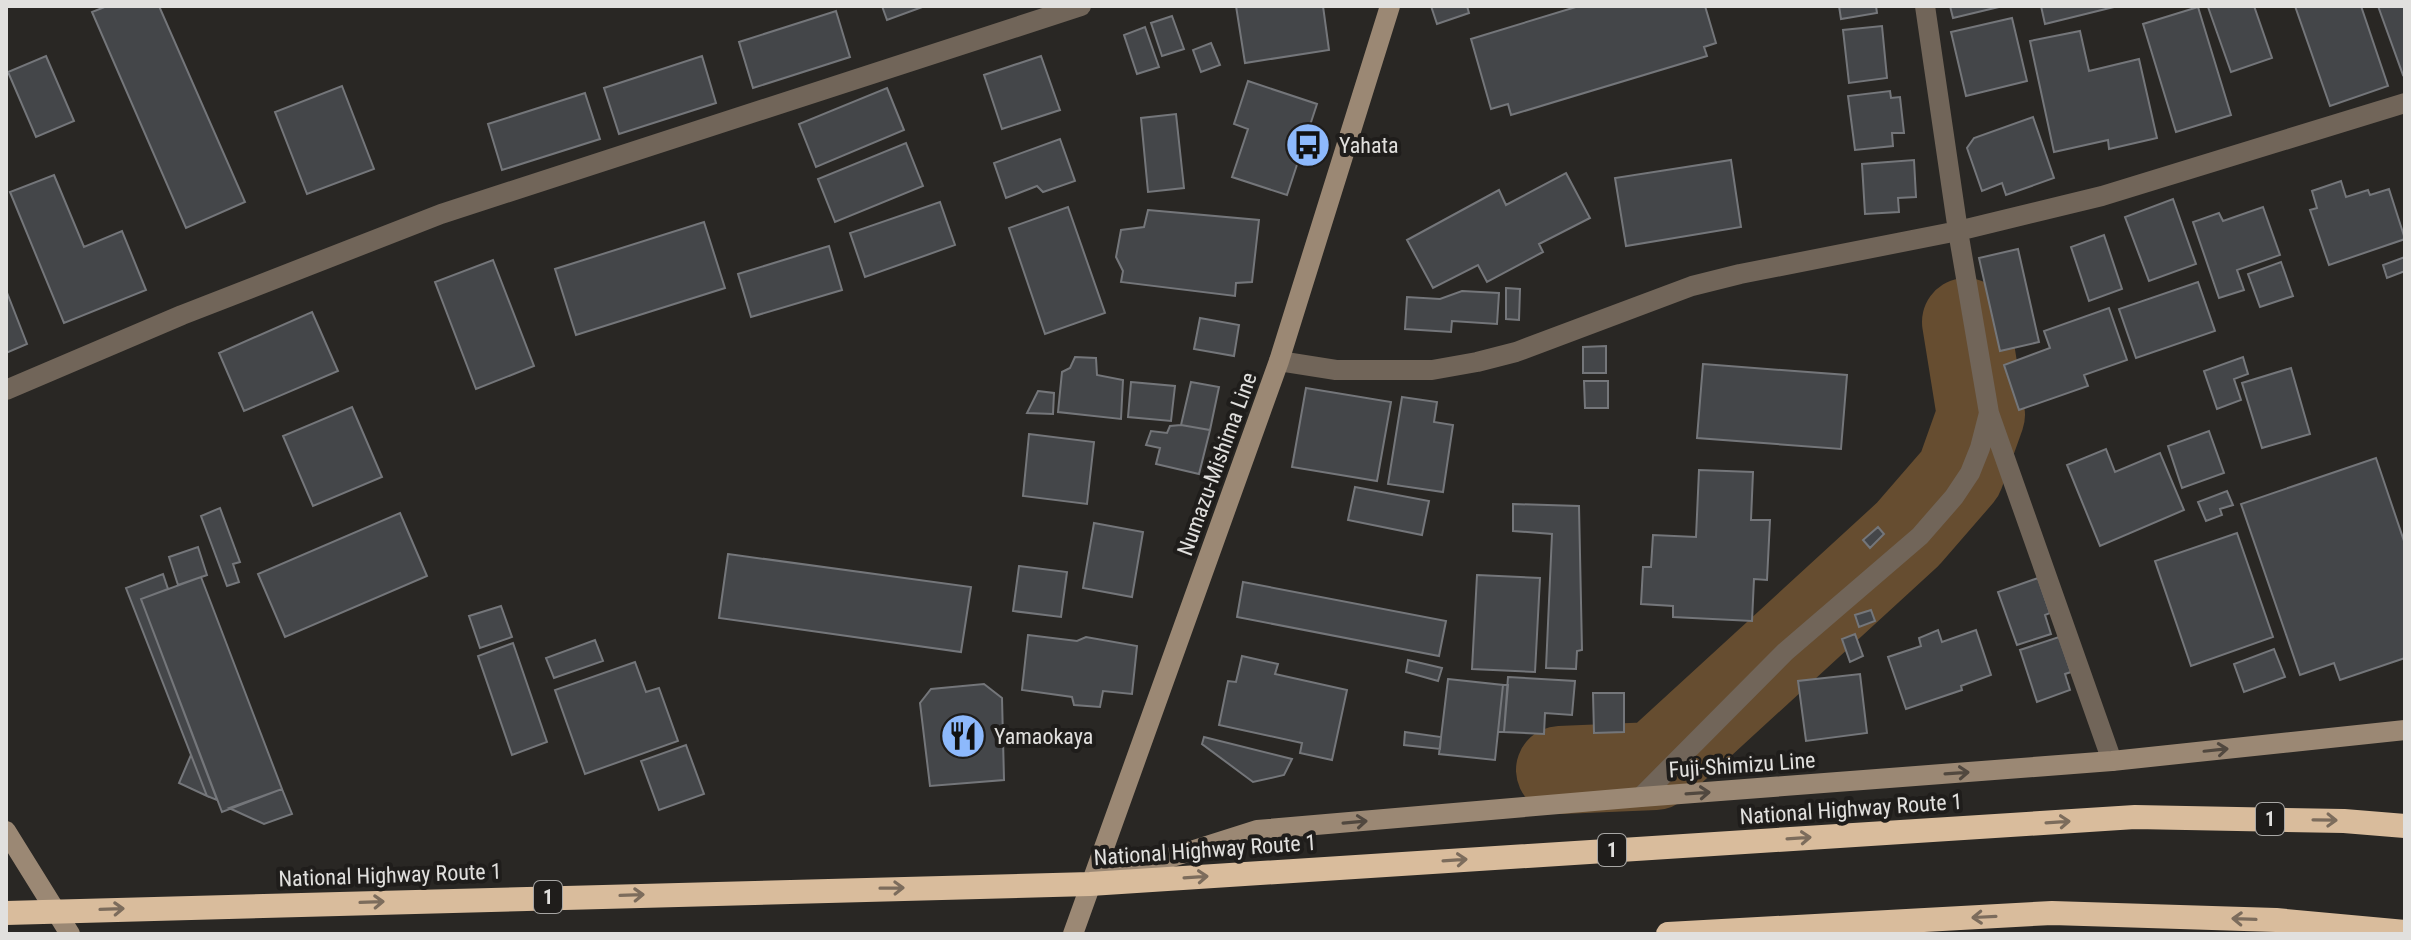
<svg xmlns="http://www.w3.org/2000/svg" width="2411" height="940" viewBox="0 0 2411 940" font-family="'Roboto Condensed',sans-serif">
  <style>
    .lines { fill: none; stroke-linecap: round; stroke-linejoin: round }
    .river { stroke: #664d30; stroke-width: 88 }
    .building { fill: #444649; stroke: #74767a; stroke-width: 2 }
    .street { stroke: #716559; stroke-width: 20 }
    .secondary { stroke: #9b8874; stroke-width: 20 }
    .highway { stroke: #d9bc9c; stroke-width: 24 }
    .oneway { stroke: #51483f }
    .oneway2 { stroke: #7c6c5c }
    .labels { text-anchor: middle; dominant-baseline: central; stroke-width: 8; stroke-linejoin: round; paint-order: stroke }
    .shield { fill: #1f1d1b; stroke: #a7a6a4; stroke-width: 2 }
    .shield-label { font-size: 20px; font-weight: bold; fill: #e1e0de }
    .poi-label { font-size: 22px; fill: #e1e0de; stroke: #1f1d1b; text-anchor: start }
    .street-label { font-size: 22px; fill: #e1e0de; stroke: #1f1d1b }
  </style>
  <rect width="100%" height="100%" fill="#292724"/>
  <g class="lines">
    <path class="river" d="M1560 770 1655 766 1908 534 1960 474 1981 415 1966 322"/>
  </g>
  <path class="building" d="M107 6H159L245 202 186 228 92 12Z
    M882 6H925L887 20Z
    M1236 6H1323L1329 50 1245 63Z
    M1431 6H1467L1469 13 1437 24Z
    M1579 6H1705L1716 43 1704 47 1707 56 1511 115 1508 104 1491 109 1471 39Z
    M1839 6H1876L1877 13 1841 19Z
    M1950 6H2003L1953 18Z
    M2041 6H2118L2045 24Z
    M2211 6H2254L2272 58 2231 72 2208 7Z
    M2295 6H2361L2388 86 2330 106Z
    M2378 6H2405V74L2403 75Z
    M2198 7 2231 115 2176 132 2143 24Z
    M836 11 850 57 753 88 739 42Z
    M1172 16 1184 49 1162 56 1151 23Z
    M2012 18 2027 81 1966 96 1951 32Z
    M1882 26 1887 78 1849 83 1843 30Z
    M1145 27 1159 67 1137 74 1124 35Z
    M2080 31 2089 71 2139 59 2157 138 2109 149 2108 140 2054 152 2030 41Z
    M1211 43 1220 65 1201 72 1193 50Z
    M46 56 74 121 36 137 8 72Z
    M702 56 716 103 619 134 604 88Z
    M1041 56 1060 110 1002 129 984 75Z
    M1248 81 1317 104 1287 195 1232 177 1248 129 1234 124Z
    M342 86 374 169 307 194 275 112Z
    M887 88 904 130 816 167 799 124Z
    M1890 91 1891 98 1900 97 1904 133H1892L1893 146 1855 150 1848 96Z
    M585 93 600 139 502 170 488 124Z
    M1176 114 1184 188 1148 192 1141 118Z
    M2033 117 2054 178 2006 195 2002 183 1982 191 1967 148 1974 138Z
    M1060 139 1075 181 1043 192 1037 186 1006 198 994 163Z
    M906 143 923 186 835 222 818 179Z
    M1731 160 1741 227 1626 246 1615 178Z
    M1914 160 1916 197 1898 198 1899 212 1865 214 1862 164Z
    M1566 173 1590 218 1539 244 1543 252 1487 282 1478 265 1433 288 1407 240 1499 190 1506 205Z
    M54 175 84 247 122 231 146 290 64 323 10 192Z
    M2341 181 2346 197 2368 190 2370 195 2389 189 2405 239 2329 265 2310 210 2317 208 2312 191Z
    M2173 199 2196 264 2149 281 2125 217Z
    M940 202 955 245 865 277 850 233Z
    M1068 207 1105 313 1045 334 1009 228Z
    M2263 207 2280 255 2237 270 2244 290 2219 298 2193 222 2219 213 2223 221Z
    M1148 210 1259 220 1252 282 1236 283 1235 296 1121 282 1123 271 1116 257 1121 230 1144 227Z
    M704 222 725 288 576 335 555 269Z
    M2104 235 2122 289 2089 301 2071 247Z
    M829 246 842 290 751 317 738 274Z
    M2018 249 2039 342 2000 351 1979 258Z
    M2405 257V271L2387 278 2383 265Z
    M493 260 534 366 476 389 435 282Z
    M2281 262 2293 296 2260 307 2248 274Z
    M2198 282 2215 331 2136 358 2119 309Z
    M1506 288 1520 289 1519 320 1506 319Z
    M6 290 27 344 6 353Z
    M1462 291 1499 293 1497 324 1452 321 1451 332 1405 329 1407 297 1440 299Z
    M2109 308 2127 360 2084 375 2088 386 2019 410 2004 365 2050 348 2044 331Z
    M312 312 338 371 244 411 219 353Z
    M1200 318 1239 325 1234 356 1194 349Z
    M1606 346V373H1583V347Z
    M1075 357 1096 358 1097 375 1123 380 1121 419 1058 412 1062 372 1070 368Z
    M2243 357 2248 374 2234 379 2241 400 2217 409 2204 371Z
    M1703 364 1847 375 1841 449 1697 438Z
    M2291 368 2310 434 2262 448 2242 383Z
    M1584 381H1608V408H1585Z
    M1131 382 1175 386 1171 421 1128 417Z
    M1191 382 1219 387 1210 430 1181 425Z
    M1306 388 1391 402 1377 481 1292 467Z
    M1038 391 1054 393 1053 414 1027 413Z
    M1402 397 1437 402 1434 422 1453 425 1443 492 1388 484Z
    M352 407 382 477 313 506 283 436Z
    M1181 425 1210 430 1199 474 1156 464 1160 448 1146 445 1151 431 1167 433 1170 426Z
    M2209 431 2224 473 2182 488 2168 446Z
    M1029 434 1094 442 1087 504 1023 496Z
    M2106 449 2115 472 2160 453 2184 510 2100 546 2067 465Z
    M2376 458 2405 544V658L2340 680 2334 663 2300 675 2241 504Z
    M1699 470 1753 472 1751 520H1770L1767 580 1754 579 1752 621 1673 617V606L1641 604 1643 567H1651L1653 535 1696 537Z
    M1355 487 1429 501 1422 535 1348 520Z
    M2227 491 2233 505 2220 509 2222 515 2206 521 2198 502Z
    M1513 504 1579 506 1582 650 1577 651 1576 669 1546 668 1552 534 1513 531Z
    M220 508 240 562 233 564 239 582 227 586 201 516Z
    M400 513 427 576 285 637 258 574Z
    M1094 523 1143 532 1132 597 1083 588Z
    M1878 527 1884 534 1870 548 1863 540Z
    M2237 533 2273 637 2191 666 2155 561Z
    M198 547 207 575 178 585 169 557Z
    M728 554 971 587 961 652 719 618Z
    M1019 566 1067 572 1061 617 1013 611Z
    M163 574 168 589 141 599 217 800 207 796 126 588Z
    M1477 575 1540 578 1535 672 1472 669Z
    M201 577 282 789 222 812 141 599Z
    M2038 578 2050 613 2045 615 2051 634 2017 645 1998 592Z
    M1243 582 1446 621 1439 656 1237 617Z
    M501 606 512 637 480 648 469 616Z
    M1871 610 1875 621 1859 627 1855 615Z
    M1938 630 1942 642 1976 630 1991 675 1961 686 1962 690 1906 709 1888 657 1921 646 1919 638Z
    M1855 634 1863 656 1850 662 1842 639Z
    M1028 635 1077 641 1086 637 1137 646 1132 694 1103 691 1100 707 1074 705 1072 697 1022 690Z
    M2059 637 2071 672 2065 674 2070 690 2037 702 2020 650Z
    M595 640 603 661 554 678 546 658Z
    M513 643 547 742 512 755 478 656Z
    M2274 649 2285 677 2244 692 2234 664Z
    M1242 656 1278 664 1275 674 1347 690 1332 760 1300 753 1302 743 1219 725 1228 681 1236 682Z
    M1408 660 1442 668 1438 681 1406 672Z
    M635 662 646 692 659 688 678 741 585 774 555 690Z
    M1860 674 1867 733 1806 741 1798 681Z
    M1508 677 1575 681 1572 715 1545 713 1544 734 1504 732Z
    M1448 679 1503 685 1495 760 1439 754Z
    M984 684 1002 698 1004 780 930 786 920 703 931 689Z
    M1503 685H1508L1504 732H1498Z
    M1593 693H1624V732L1594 733Z
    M1405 732 1441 737 1440 749 1404 745Z
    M1204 737 1292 759 1284 775 1253 782 1202 744Z
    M686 745 704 794 659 810 641 761Z
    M191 755 207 796 179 783Z
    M282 789 292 814 264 824 229 808Z"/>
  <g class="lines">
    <path class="street" d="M1279 361 1336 370H1432L1477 362 1516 352 1692 286 1740 274 1958 231 2102 196 2405 103
      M6 390 182 315 441 214 1081 6
      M1989 413 2112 761
      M1641 797 1785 652 1920 536 1954 497 1970 473 1980 448 1989 413 1958 231 1925 6"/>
    <path class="secondary" d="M6 831 70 934
      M1109 877 1257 830 1641 797 2112 761 2405 730
      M1073 934 1279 361 1390 6"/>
    <path class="highway" d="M6 913 1090 884 2135 817 2344 821 2405 826
      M1668 934 2052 913 2276 920 2405 932"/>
  </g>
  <defs><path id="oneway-shaft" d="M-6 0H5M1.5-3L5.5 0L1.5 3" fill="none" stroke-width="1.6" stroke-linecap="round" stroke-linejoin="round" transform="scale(2)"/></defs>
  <g class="oneway">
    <use href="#oneway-shaft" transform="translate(2216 750) rotate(-6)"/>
    <use href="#oneway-shaft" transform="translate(1957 773) rotate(-4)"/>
    <use href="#oneway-shaft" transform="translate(1698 793) rotate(-4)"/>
    <use href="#oneway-shaft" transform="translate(1355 822) rotate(-5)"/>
  </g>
  <g class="oneway2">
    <use href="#oneway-shaft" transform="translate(2325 820) rotate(1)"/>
    <use href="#oneway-shaft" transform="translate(2058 822) rotate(-4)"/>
    <use href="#oneway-shaft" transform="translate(1799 838) rotate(-4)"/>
    <use href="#oneway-shaft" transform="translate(1455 860) rotate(-4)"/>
    <use href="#oneway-shaft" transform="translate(1196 877) rotate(-4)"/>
    <use href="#oneway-shaft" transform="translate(892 888) rotate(-1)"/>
    <use href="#oneway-shaft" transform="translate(632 895) rotate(-2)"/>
    <use href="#oneway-shaft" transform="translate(372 902) rotate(-2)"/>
    <use href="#oneway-shaft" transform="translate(112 909) rotate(-2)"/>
    <use href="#oneway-shaft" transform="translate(1984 917) rotate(177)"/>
    <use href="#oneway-shaft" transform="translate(2244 919) rotate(-178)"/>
  </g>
  <defs>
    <g id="bus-disc" transform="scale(2.3)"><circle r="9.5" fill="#8db9fc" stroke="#1f1d1b"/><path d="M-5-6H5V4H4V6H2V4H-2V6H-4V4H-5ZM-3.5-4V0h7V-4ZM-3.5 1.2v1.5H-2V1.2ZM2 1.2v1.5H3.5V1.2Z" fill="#111"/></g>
    <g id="restaurant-disc" transform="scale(2.3)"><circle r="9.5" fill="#8db9fc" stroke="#1f1d1b"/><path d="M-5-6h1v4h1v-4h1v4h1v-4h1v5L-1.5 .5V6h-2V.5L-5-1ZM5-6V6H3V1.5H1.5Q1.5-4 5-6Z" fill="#111"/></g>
  </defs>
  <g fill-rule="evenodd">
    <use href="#bus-disc" x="1308" y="145"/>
    <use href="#restaurant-disc" x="963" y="736"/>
  </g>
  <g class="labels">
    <g class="shield">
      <rect x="2256" y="803" width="28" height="32" rx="6"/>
      <rect x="1598" y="834" width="28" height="32" rx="6"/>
      <rect x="534" y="881" width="28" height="32" rx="6"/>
    </g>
    <g class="shield-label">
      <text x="2270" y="819">1</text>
      <text x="1612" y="850">1</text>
      <text x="548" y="897">1</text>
    </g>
    <g class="poi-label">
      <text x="1339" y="145">Yahata</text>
      <text x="994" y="736">Yamaokaya</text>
    </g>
    <g class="street-label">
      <text transform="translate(1217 464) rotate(-70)">Numazu-Mishima Line</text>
      <text transform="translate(1742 765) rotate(-4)">Fuji-Shimizu Line</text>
      <text transform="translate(1851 809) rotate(-4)">National Highway Route 1</text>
      <text transform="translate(1205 850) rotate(-4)">National Highway Route 1</text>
      <text transform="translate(390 875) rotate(-2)">National Highway Route 1</text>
    </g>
  </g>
  <rect width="2411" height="940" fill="none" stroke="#e1e0de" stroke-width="16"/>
</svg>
